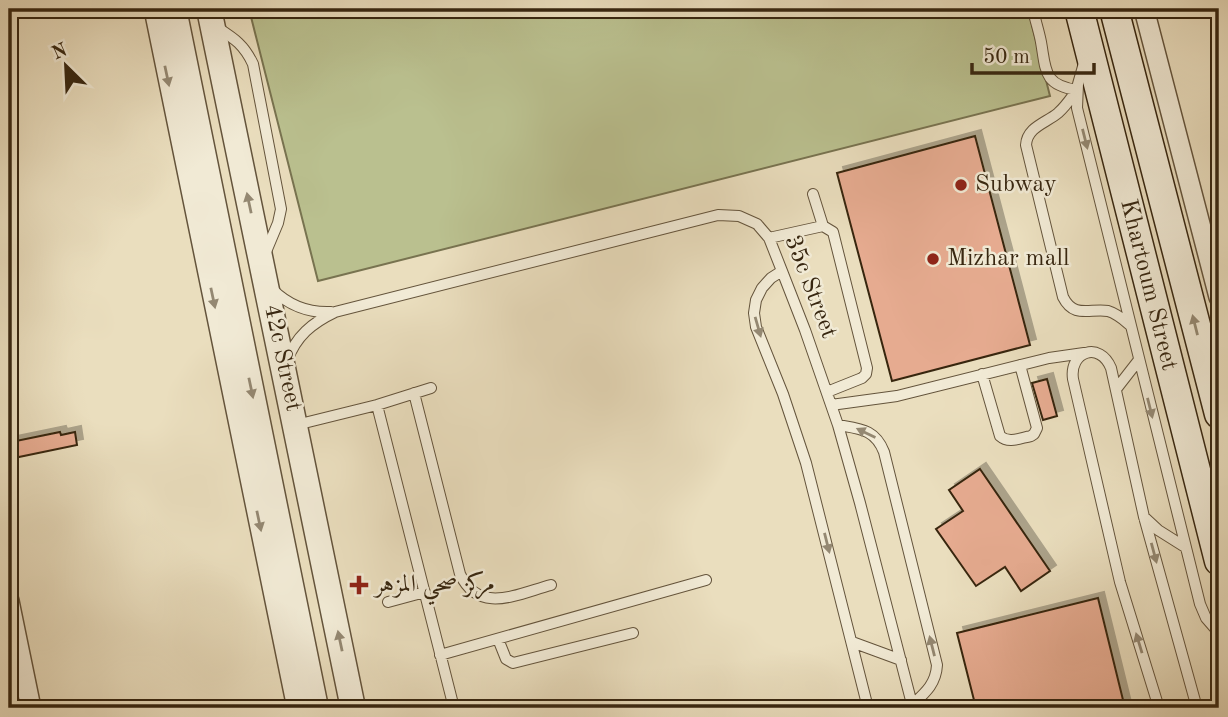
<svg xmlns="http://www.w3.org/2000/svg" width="1228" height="717" viewBox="0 0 1228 717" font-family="'Old Standard TT',Amiri,serif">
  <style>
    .green { fill: #bac08f; stroke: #787350; stroke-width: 2 }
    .building { fill: #e6ab90; stroke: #372610; stroke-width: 2; filter: url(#shadow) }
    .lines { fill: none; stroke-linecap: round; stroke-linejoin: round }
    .service-casing { stroke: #64543c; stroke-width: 12 }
    .minor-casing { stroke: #64543c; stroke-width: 22 }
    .tertiary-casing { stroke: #64543c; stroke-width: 27 }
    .secondary-casing { stroke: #372610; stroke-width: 31 }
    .service { stroke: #f1ead5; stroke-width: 10 }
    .minor { stroke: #f1ead5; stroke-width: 19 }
    .tertiary { stroke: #f1ead5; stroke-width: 24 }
    .secondary { stroke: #f1ead5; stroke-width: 28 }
    .oneway { fill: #948872 }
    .poi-dot { fill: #8f2418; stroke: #f1ead5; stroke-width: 2.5 }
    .labels { text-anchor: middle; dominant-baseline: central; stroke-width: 5; stroke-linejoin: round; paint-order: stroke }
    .poi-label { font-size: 24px; fill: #372610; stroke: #f1ead5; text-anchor: start }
    .street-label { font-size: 24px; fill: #372610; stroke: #f1ead5 }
  </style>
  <defs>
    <filter id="shadow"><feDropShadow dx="6" dy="-6" stdDeviation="0" flood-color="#0004"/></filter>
  </defs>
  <rect width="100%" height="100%" fill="#eadebe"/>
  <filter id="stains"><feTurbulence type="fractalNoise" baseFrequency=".00286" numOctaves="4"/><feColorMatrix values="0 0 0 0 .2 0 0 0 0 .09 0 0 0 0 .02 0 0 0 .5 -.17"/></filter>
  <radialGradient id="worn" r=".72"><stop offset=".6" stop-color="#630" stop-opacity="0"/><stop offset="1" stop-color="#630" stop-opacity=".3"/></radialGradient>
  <path class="green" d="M249 9H1028L1050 96 318 281Z"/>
  <path class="building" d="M975 136 1030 345 892 381 837 173Z
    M1047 379 1057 416 1043 420 1032 383Z
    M60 432 61 435 75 432 77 445 14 458 11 442Z
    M980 469 1050 571 1021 591 1005 567 976 586 936 529 963 511 949 490Z
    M1098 598 1125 708H976L957 633Z"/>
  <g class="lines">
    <g class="service-casing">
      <path id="service" d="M1033 9C1035 20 1039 31 1041 42 1046 70 1043 85 1077 90 1071 98 1066 106 1058 113 1046 123 1027 127 1026 145L1063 297C1074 319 1090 308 1108 311 1118 314 1124 320 1131 326
        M218 28C235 39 244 45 253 64L281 209 278 223 265 254
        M1084 63 1078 84 1077 108 1200 604 1206 618 1219 633
        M813 194 823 226
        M769 238 823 226 833 232 867 368 866 374 862 378 827 392
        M782 271 771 278 762 288 756 300 754 313 756 327 783 394 806 463 868 708
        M272 289C288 305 309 313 331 312
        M287 361C296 336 312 323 335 312L718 215 739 216 757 224 769 238 782 271 805 330 838 425 860 503 913 708
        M982 374 1000 436C1009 444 1020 438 1031 436L1034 434 1037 428 1020 365
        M1117 388 1138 361
        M414 393 460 574C479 615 517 594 551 585
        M377 405 454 708
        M831 405 897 396 1049 358 1084 353
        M296 425 377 405 431 388
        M838 425C860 429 875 429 884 452L937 665C936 684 925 693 912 705
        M1144 517 1158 530 1185 547
        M388 602 425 592
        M498 639 506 659 513 663 633 633
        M852 642 901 660
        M440 655 706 580
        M1159 708 1120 582 1073 379C1069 351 1100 341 1111 368L1144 517 1197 708"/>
    </g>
    <g class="minor-casing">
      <path id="minor" d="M154 9 297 708
        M1144 9 1219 297
        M9 601 31 708"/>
    </g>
    <g class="tertiary-casing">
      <path id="tertiary" d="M174 9 316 708
        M209 9 353 708"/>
    </g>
    <g class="secondary-casing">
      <path id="secondary" d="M1079 9 1219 561
        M1114 9 1219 414"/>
    </g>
    <use href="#service" class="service"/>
    <use href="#minor" class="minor"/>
    <use href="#tertiary" class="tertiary"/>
    <use href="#secondary" class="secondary"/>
  </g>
  <defs><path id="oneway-solid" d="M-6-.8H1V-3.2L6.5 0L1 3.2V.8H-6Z" transform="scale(1.75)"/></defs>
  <g class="oneway">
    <use href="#oneway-solid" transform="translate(167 76) rotate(78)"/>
    <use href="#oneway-solid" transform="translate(1085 139) rotate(76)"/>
    <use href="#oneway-solid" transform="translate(249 203) rotate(-102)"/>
    <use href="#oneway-solid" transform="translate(213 298) rotate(78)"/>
    <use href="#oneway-solid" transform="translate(1195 325) rotate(-104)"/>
    <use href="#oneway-solid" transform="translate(758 327) rotate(74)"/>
    <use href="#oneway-solid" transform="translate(251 388) rotate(78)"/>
    <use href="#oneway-solid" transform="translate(1150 408) rotate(76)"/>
    <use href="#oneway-solid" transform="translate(866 433) rotate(-154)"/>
    <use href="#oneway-solid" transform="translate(259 521) rotate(78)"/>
    <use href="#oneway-solid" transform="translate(827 543) rotate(76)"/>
    <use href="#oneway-solid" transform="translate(1154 553) rotate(75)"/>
    <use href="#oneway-solid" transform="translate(340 641) rotate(-102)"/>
    <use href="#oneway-solid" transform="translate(1139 643) rotate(-107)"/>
    <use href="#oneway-solid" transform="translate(932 646) rotate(-104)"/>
  </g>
  <g class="poi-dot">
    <circle cx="961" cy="185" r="7"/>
    <circle cx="933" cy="259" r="7"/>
    <path d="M355.5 574.5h7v7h7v7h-7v7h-7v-7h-7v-7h7z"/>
  </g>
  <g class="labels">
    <g class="poi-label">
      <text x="975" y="185">Subway</text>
      <text x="947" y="259">Mizhar mall</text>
      <text x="375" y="585">مركز صحي المزهر</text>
    </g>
    <g class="street-label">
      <text transform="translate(1148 285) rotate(76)">Khartoum Street</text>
      <text transform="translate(810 287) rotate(69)">35c Street</text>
      <text transform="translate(282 358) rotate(78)">42c Street</text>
    </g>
  </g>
  <rect width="1228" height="717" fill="none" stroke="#eadebe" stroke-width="35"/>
  <rect x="10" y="10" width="1207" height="696" fill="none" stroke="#372610" stroke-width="3.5"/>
  <rect x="18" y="18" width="1193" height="682" fill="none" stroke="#372610" stroke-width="2"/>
  <g transform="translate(66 66) rotate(336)" stroke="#f1ead5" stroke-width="5" paint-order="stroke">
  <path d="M0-5L12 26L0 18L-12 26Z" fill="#372610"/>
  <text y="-10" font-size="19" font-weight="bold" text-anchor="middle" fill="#372610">N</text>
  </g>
  <path d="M972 63v10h122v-10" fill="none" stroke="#372610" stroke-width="3.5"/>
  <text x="983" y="63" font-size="21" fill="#372610" stroke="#f1ead5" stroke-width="5" paint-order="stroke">50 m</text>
  <rect width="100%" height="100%" filter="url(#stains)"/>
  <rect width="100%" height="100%" fill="url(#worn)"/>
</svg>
